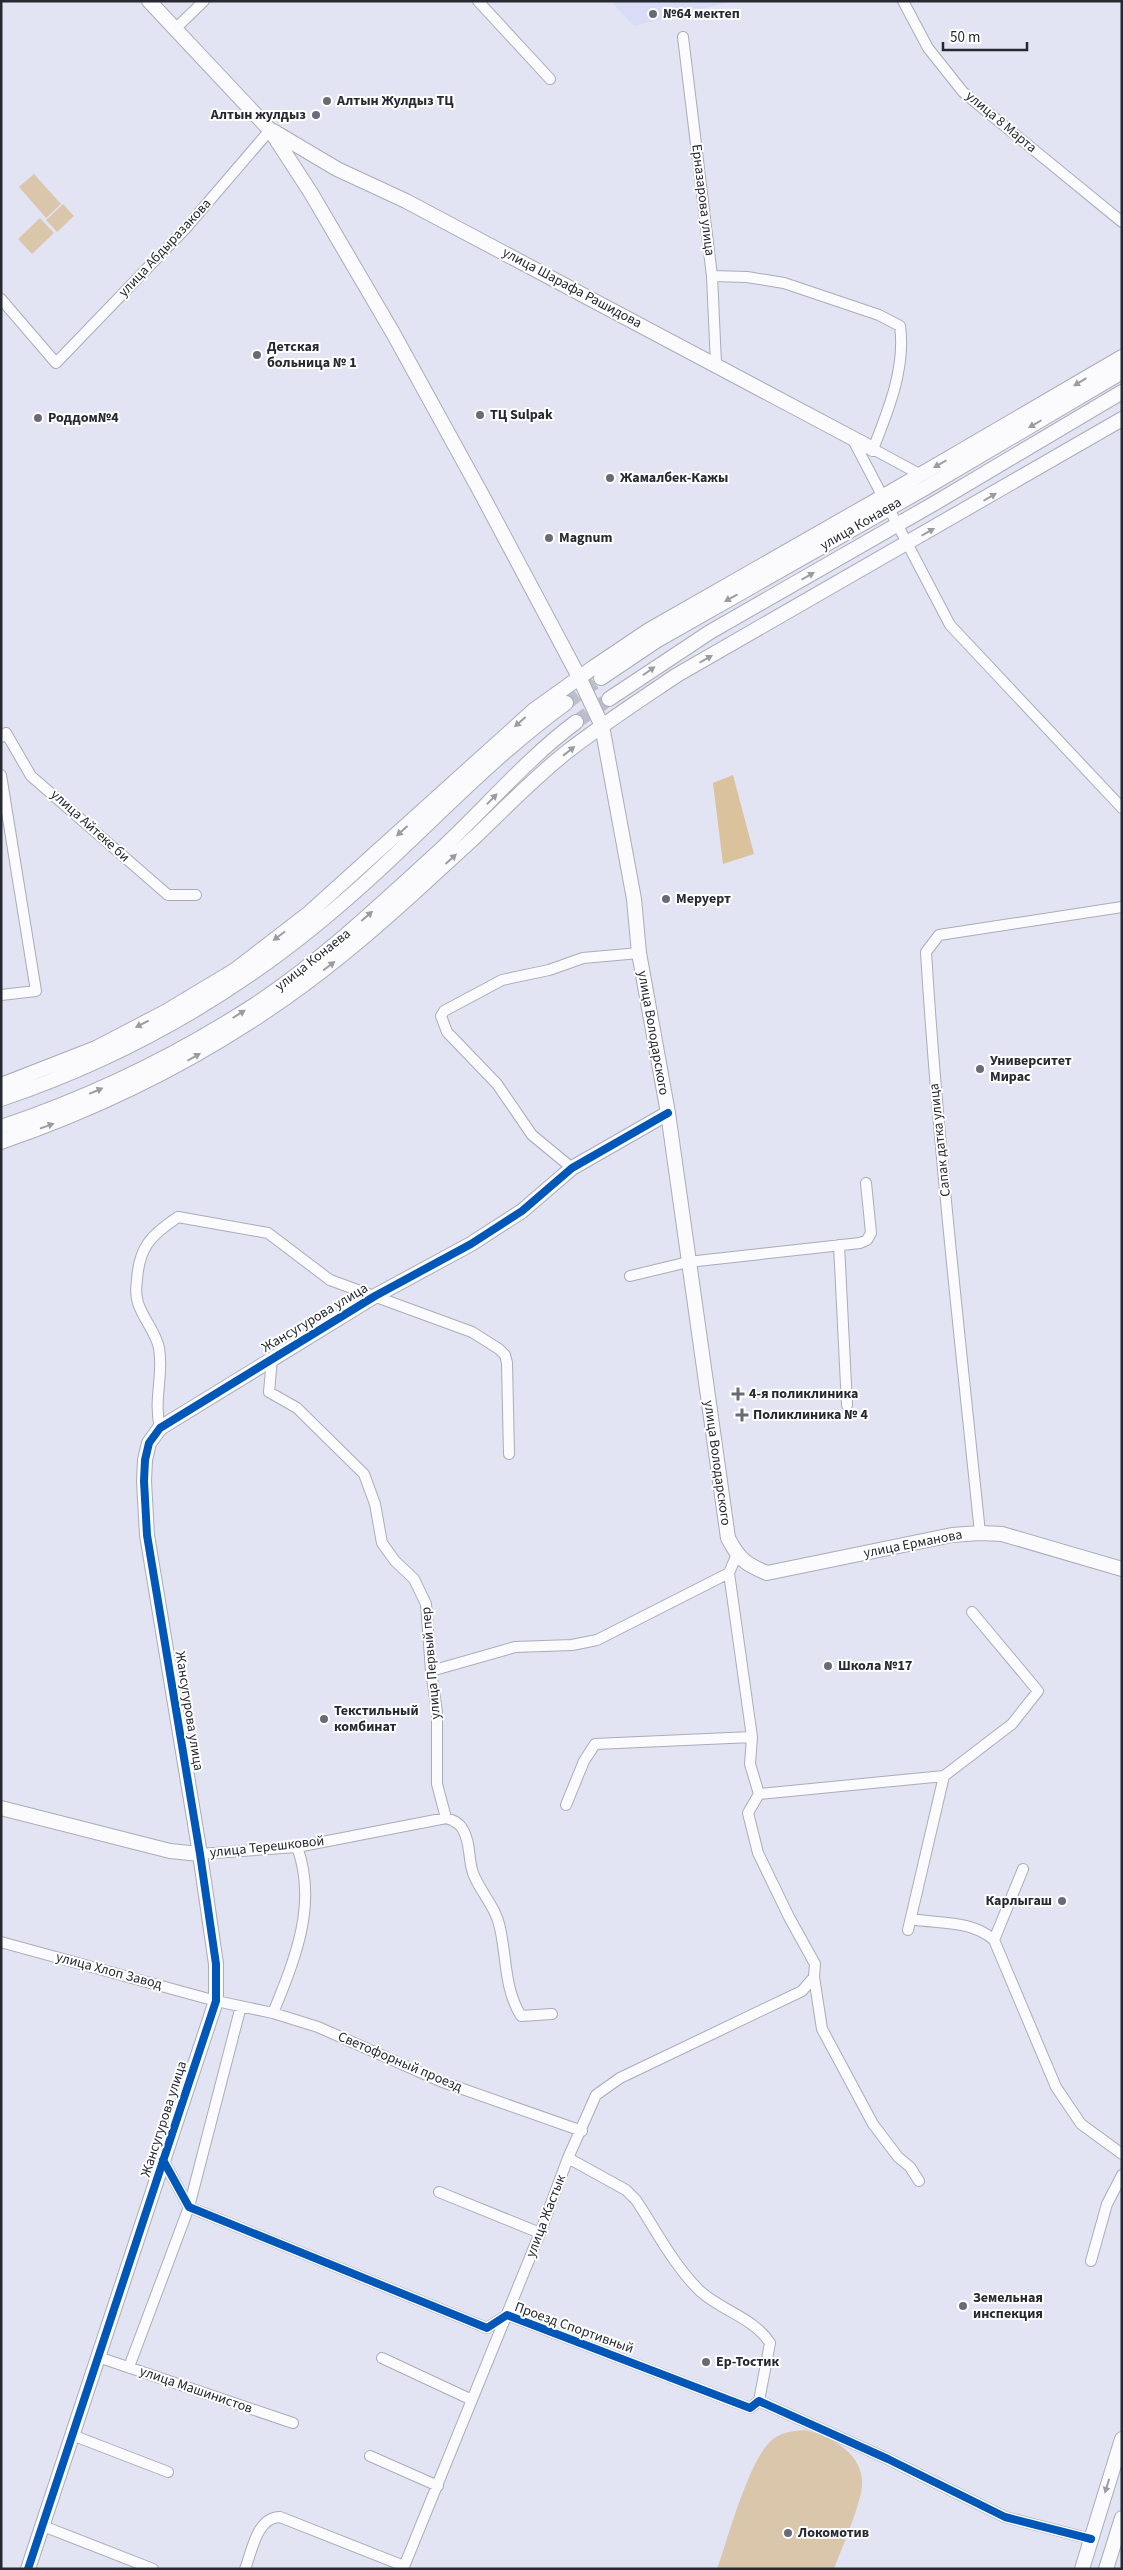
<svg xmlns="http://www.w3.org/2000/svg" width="1123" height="2570" viewBox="0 0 1123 2570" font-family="'Source Sans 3',sans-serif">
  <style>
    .built { fill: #d8dcf6 }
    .green { fill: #dac7ab }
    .forest { fill: #dac29c }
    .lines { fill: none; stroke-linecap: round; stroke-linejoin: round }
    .secondary-tunnel { stroke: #bcbecc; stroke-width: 14; stroke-dasharray: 14 7; stroke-linecap: butt }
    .street-casing { stroke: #aaacb8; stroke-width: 12 }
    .secondary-casing { stroke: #aaacb8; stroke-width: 16 }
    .street { stroke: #fbfbfd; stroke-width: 10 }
    .secondary { stroke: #fbfbfd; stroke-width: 14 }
    .cycleway-casing { stroke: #fff; stroke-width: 11 }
    .cycleway { stroke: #0057b8; stroke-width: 8 }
    .oneway { fill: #9b9ca2 }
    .poi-dot { fill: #686a76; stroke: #fff; stroke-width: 2 }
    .labels { text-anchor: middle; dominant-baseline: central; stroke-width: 4; stroke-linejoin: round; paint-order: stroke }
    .poi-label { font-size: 14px; font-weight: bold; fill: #262832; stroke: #fff; text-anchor: start }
    .street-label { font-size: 14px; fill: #262832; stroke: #fff }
  </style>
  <rect width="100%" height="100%" fill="#e2e4f3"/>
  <path class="built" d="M611 1H734L634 26Z"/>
  <path class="green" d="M34 174 61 204 46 218 19 187Z
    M63 204 74 216 57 232 46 220Z
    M40 218 54 233 32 254 18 239Z
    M805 2430C829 2436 860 2451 862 2480 864 2499 841 2549 834 2569H717C728 2538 748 2464 769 2443 779 2432 792 2431 805 2430Z"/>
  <path class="forest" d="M733 775 754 854 723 864 713 783Z"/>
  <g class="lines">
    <path class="secondary-tunnel" d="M566 703 601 678
      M576 722 609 699"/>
    <g class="street-casing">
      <path id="street" d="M478 1 550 79
        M903 1 928 48 963 92 1122 222
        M175 29 204 1
        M683 37 712 276 716 364
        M712 276 747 277 784 283 879 315 900 326C906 368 888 411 873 449L921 475
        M1 299 56 363 186 228 270 130
        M852 438 950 625 1122 808
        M1 737 6 733 31 776 168 895H196
        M1 775 36 991 1 995
        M572 1168 532 1135 497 1084 447 1032 441 1016 444 1011 502 980 549 970 583 958 639 953
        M839 1245 847 1405
        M630 1276 688 1262 860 1243 867 1240 871 1233 866 1183
        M272 1358 269 1392 297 1408 364 1474 375 1504 382 1543 395 1561 414 1579 426 1604 431 1671 437 1712V1784L446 1818
        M160 1428C153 1398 164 1376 159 1348 156 1332 143 1319 138 1303 136 1297 136 1287 137 1280 139 1247 151 1235 178 1217L268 1233 330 1280 472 1332 499 1349 505 1355 507 1363 509 1454
        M980 1533C960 1339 938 1146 926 952L939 935 1122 907
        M737 1554 729 1573 752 1737 750 1764 759 1794 748 1813 758 1853 789 1917 815 1964 814 1977 822 2029 873 2124 898 2157 910 2167 919 2181
        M431 1671 515 1647 572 1645 597 1640 729 1573
        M759 1794 944 1776 1012 1724 1038 1691 972 1612
        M566 1805 584 1761 595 1744 752 1737
        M200 1854 297 1847 446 1818C453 1820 458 1822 462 1828 471 1842 468 1859 473 1873 480 1892 496 1907 500 1928 507 1959 504 1988 521 2016L552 2014
        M1023 1869 994 1940 1056 2087 1081 2124 1122 2154
        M911 1919C939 1924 972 1920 994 1940
        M908 1930 944 1776
        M1 1942 216 2001 273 2013 318 2027 440 2081 582 2131
        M273 2013C295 1959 318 1904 297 1847
        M568 2158 626 2190 636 2200C656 2230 674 2266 700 2291 722 2311 754 2318 770 2343L759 2401
        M163 2160 189 2207 487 2328 507 2315 750 2408 759 2401 888 2459 1005 2517 1091 2539
        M439 2192 540 2233
        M1091 2261 1107 2204 1122 2175
        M98 2357 293 2423
        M382 2358 472 2400
        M129 2367 189 2207 241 2006
        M72 2435 168 2472
        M370 2456 438 2486
        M43 2526 153 2569
        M245 2569C252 2551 257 2517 280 2517L404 2566
        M403 2569 540 2233 568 2158 596 2095 620 2078 802 1991 814 1977"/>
    </g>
    <g class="secondary-casing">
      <path id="secondary" d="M149 1 270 130 311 193 393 333 481 493 579 677 602 726 634 899 639 953 668 1113 728 1538C739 1559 745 1564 767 1573L952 1535 980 1533 1002 1534 1122 1569
        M273 131 337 169 406 201 873 449
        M601 678 656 641 927 487 1122 372
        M609 699 710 632 935 503 1122 392
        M1 1085 96 1048 165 1012 235 970 309 913 534 710 594 667 649 630 882 497 1122 357
        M1 1099C117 1060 223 1001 317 924 403 855 476 768 566 703
        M1 1127C91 1097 176 1056 256 1004 321 961 379 906 436 854 483 811 525 760 576 722
        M1 1142C126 1099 240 1038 342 955 389 918 432 876 476 836 506 807 535 777 568 751 603 724 640 700 677 675L1122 419
        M1 1808 170 1851 200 1854
        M28 2569 216 2001V1964L200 1854 147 1535 144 1481 145 1460 149 1443 160 1428 375 1296 471 1244 522 1211 572 1168 668 1113
        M1082 2569 1122 2439
        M1106 2569 1122 2518"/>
    </g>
    <use href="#street" class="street"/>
    <use href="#secondary" class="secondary"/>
    <g class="cycleway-casing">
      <path id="cycleway" d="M163 2160 189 2207 487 2328 507 2315 750 2408 759 2401 888 2459 1005 2517 1091 2539
        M28 2569 216 2001V1964L200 1854 147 1535 144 1481 145 1460 149 1443 160 1428 375 1296 471 1244 522 1211 572 1168 668 1113"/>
    </g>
    <use href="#cycleway" class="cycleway"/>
  </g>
  <defs><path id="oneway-solid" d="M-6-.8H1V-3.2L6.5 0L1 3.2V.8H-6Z" transform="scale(1.25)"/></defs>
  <g class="oneway">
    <use href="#oneway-solid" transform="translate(1080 382) rotate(149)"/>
    <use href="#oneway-solid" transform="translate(1035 424) rotate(150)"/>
    <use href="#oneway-solid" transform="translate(940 464) rotate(150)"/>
    <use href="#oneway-solid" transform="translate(990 497) rotate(-30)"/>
    <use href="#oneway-solid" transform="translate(928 532) rotate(-30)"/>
    <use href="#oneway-solid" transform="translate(808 576) rotate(-30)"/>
    <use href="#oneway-solid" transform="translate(731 598) rotate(151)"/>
    <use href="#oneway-solid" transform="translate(706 659) rotate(-30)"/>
    <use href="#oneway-solid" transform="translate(649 671) rotate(-35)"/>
    <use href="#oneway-solid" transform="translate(520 722) rotate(139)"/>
    <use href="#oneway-solid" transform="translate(569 751) rotate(-38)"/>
    <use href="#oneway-solid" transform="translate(492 799) rotate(-46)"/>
    <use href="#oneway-solid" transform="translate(402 831) rotate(138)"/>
    <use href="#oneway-solid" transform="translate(451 859) rotate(-42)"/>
    <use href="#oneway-solid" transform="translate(367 916) rotate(-41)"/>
    <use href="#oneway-solid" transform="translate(279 936) rotate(143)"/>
    <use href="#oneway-solid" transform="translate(329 966) rotate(-37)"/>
    <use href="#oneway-solid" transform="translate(239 1014) rotate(-32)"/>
    <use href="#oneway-solid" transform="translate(142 1024) rotate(153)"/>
    <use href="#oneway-solid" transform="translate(194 1057) rotate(-30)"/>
    <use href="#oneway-solid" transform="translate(96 1091) rotate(-23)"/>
    <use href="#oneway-solid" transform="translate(47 1126) rotate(-20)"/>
    <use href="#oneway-solid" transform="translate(1107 2486) rotate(107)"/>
  </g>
  <g class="poi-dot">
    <circle cx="653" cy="14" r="5"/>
    <circle cx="327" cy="101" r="5"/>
    <circle cx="316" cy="115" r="5"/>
    <circle cx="257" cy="355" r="5"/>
    <circle cx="480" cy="415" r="5"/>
    <circle cx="38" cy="418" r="5"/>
    <circle cx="610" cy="478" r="5"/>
    <circle cx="549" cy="538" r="5"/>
    <circle cx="666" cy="899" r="5"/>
    <circle cx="980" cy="1069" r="5"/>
    <path d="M735.5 1386.5h5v5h5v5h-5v5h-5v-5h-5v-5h5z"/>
    <path d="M739.5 1407.5h5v5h5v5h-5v5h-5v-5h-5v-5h5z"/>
    <circle cx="828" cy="1666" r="5"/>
    <circle cx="324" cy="1719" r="5"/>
    <circle cx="1062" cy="1901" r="5"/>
    <circle cx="963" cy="2306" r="5"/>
    <circle cx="706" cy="2362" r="5"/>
    <circle cx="788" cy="2533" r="5"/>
  </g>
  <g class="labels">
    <g class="poi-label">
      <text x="663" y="14">№64 мектеп</text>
      <text x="337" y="101">Алтын Жулдыз ТЦ</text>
      <text x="306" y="115" text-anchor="end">Алтын жулдыз</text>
      <text x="267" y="347">Детская<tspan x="267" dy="16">больница № 1</tspan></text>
      <text x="490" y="415">ТЦ Sulpak</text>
      <text x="48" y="418">Роддом№4</text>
      <text x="620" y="478">Жамалбек-Кажы</text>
      <text x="559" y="538">Magnum</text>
      <text x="676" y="899">Меруерт</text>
      <text x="990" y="1061">Университет<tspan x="990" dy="16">Мирас</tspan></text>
      <text x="749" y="1394">4-я поликлиника</text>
      <text x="753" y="1415">Поликлиника № 4</text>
      <text x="838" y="1666">Школа №17</text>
      <text x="334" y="1711">Текстильный<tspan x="334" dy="16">комбинат</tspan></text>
      <text x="1052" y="1901" text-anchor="end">Карлыгаш</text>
      <text x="973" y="2298">Земельная<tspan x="973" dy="16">инспекция</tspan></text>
      <text x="716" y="2362">Ер-Тостик</text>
      <text x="798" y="2533">Локомотив</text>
    </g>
    <g class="street-label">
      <text transform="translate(1001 122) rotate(40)">улица 8 Марта</text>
      <text transform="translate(703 200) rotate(83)">Ерназарова улица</text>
      <text transform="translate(165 248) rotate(-47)">улица Абдыразакова</text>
      <text transform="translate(572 288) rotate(28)">улица Шарафа Рашидова</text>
      <text transform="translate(861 524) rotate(-30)">улица Конаева</text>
      <text transform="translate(90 826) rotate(42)">улица Айтеке би</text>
      <text transform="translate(313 960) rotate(-38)">улица Конаева</text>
      <text transform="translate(653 1033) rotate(80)">улица Володарского</text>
      <text transform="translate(940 1140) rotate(-96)">Сапак датка улица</text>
      <text transform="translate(315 1318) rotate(-31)">Жансугурова улица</text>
      <text transform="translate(717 1463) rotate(82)">улица Володарского</text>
      <text transform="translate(913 1544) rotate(-11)">улица Ерманова</text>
      <text transform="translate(431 1663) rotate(-95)">улица Первый пер</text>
      <text transform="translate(189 1711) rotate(81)">Жансугурова улица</text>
      <text transform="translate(267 1847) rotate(-6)">улица Терешковой</text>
      <text transform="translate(109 1971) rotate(15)">улица Хлоп Завод</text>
      <text transform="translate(400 2062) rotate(23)">Светофорный проезд</text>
      <text transform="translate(164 2119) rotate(-72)">Жансугурова улица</text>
      <text transform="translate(546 2216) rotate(-69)">улица Жастык</text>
      <text transform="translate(574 2328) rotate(20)">Проезд Спортивный</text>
      <text transform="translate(196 2390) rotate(19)">улица Машинистов</text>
    </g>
  </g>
  <rect width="1123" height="2570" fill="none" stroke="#262832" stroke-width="5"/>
  <path d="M943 42v8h84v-8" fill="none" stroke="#262832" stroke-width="2.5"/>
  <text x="950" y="42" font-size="15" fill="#262832" stroke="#ffffff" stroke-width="4" paint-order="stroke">50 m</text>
</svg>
